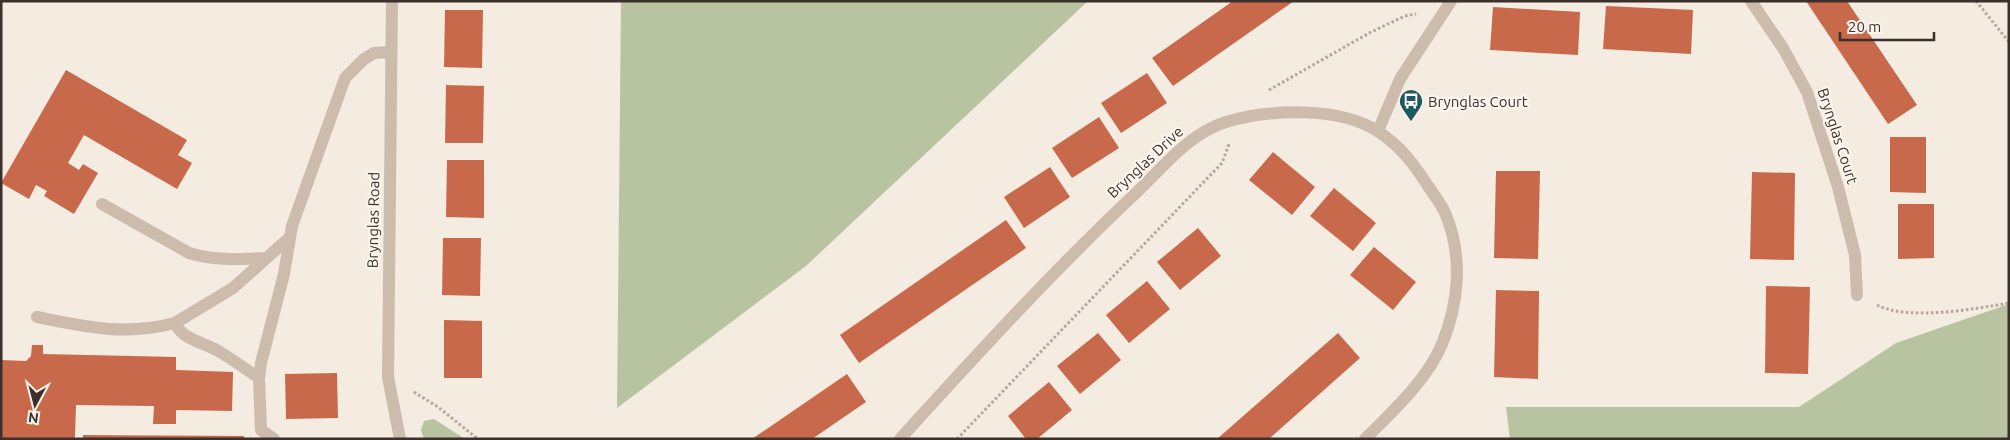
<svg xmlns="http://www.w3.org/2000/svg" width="2010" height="440" viewBox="0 0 2010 440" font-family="Ubuntu,sans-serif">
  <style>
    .green { fill: #b8c4a0 }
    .building { fill: #c8694b }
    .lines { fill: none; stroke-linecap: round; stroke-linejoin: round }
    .path { stroke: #b9a596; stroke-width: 3; stroke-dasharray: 2.5 2.5; stroke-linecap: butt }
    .service { stroke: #cdbbac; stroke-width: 12 }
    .minor { stroke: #cdbbac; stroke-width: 12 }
    .labels { text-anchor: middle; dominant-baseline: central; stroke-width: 4.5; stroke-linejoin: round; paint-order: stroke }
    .poi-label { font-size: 15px; fill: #3b302b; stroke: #fbf5ee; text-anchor: start }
    .street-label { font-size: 15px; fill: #3b302b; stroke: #fbf5ee }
  </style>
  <rect width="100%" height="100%" fill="#f4ebe1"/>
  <path class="green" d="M621 1H1088L806 266 617 408Z
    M2009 304V439H1510L1506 407H1799L1896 343Z
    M434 419 465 439H424L421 430 424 421Z"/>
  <path class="building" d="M1233 1H1294L1173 86 1152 58Z
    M1806 1H1847L1917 105 1888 124Z
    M1606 6 1693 10 1691 54 1603 49Z
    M1493 7 1580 12 1578 55 1490 50Z
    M445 10H483L482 68 444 67Z
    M66 70 187 140 178 155 192 163 177 189 84 135 68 163 79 170 83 164 98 173 74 214 44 196 47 191 36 185 29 199 1 183Z
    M1147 73 1167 103 1121 133 1101 103Z
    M446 85 484 86 483 143H445Z
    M1099 117 1119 148 1072 178 1052 148Z
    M1890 137H1926V193L1890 192Z
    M1273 152 1315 187 1292 215 1249 180Z
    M447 160H484V218L446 217Z
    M1050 167 1070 197 1024 228 1004 197Z
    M1496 171H1540L1538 259 1494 258Z
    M1752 172 1795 173 1794 260 1750 259Z
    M1334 188 1376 223 1353 251 1310 216Z
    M1898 204H1934V258L1898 259Z
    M1006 220 1026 248 859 363 840 335Z
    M1198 228 1221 256 1180 290 1157 262Z
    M443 238H481L480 296 442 295Z
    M1374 247 1416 282 1393 310 1350 275Z
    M1147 281 1170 309 1129 343 1106 315Z
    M1766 286 1810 287 1808 374 1765 373Z
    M1496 290 1539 291 1538 379 1494 377Z
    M444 320 482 321V378H444Z
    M1098 333 1121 360 1080 394 1057 366Z
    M1338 333 1360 358 1269 439H1217Z
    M32 345H43V354L176 357V370L233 372 232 411 176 410V424H153L154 406 76 405 75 437 72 439H1V360L26 361 31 356Z
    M337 373 338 418 286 419 285 374Z
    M847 374 866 402 812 439H752Z
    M1049 382 1072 410 1037 439H1026L1008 416Z
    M83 435 244 436V439H83Z"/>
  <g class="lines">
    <path class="path" d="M1976 1 2009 42
      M1269 90 1371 32 1405 16 1416 14
      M1877 305C1908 321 1974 309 2009 303
      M414 392 438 407 478 439
      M957 439 1222 163 1229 144"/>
    <path class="service" d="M102 204 189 253C214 261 240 259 266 258
      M37 317C87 327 124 336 175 323
      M259 378C246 369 233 360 220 352 205 342 183 341 175 323L233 288 289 238
      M274 439 261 430 259 378 261 363 284 274 292 226 345 78 364 59 374 53 391 52"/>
    <path class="minor" d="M392 1 388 377 400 439
      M1751 1 1783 48 1807 92 1838 187 1855 255 1857 295
      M1378 131 1400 79 1451 1
      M900 439C977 354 1055 269 1138 191 1165 165 1190 133 1226 122 1269 109 1340 106 1379 132 1401 147 1414 164 1428 186 1434 195 1442 205 1446 215 1463 257 1459 303 1442 344 1428 379 1391 413 1365 439"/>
  </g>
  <defs>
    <g id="bus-pin" transform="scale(1.25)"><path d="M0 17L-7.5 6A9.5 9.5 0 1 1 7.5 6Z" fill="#1f5a5e" stroke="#fbf5ee"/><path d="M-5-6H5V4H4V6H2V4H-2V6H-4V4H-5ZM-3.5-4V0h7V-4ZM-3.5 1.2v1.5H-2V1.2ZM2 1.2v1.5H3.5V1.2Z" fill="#fff"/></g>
  </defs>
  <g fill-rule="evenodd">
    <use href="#bus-pin" x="1411" y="101"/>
  </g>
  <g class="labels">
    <g class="poi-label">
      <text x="1428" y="101">Brynglas Court</text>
    </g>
    <g class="street-label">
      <text transform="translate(1838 136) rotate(72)">Brynglas Court</text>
      <text transform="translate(1145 162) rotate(-43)">Brynglas Drive</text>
      <text transform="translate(373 220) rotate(-89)">Brynglas Road</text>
    </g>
  </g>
  <rect width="2010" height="440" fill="none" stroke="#3b302b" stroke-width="5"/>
  <g transform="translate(35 405) rotate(187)" stroke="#fbf5ee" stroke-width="4" paint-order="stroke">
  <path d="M0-4L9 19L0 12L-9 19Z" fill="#3b302b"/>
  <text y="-8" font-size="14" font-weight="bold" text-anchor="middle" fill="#3b302b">N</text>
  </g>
  <path d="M1840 32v8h94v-8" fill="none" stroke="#3b302b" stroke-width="2.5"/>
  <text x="1848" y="32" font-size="15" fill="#3b302b" stroke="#fbf5ee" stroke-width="4" paint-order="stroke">20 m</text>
</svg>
